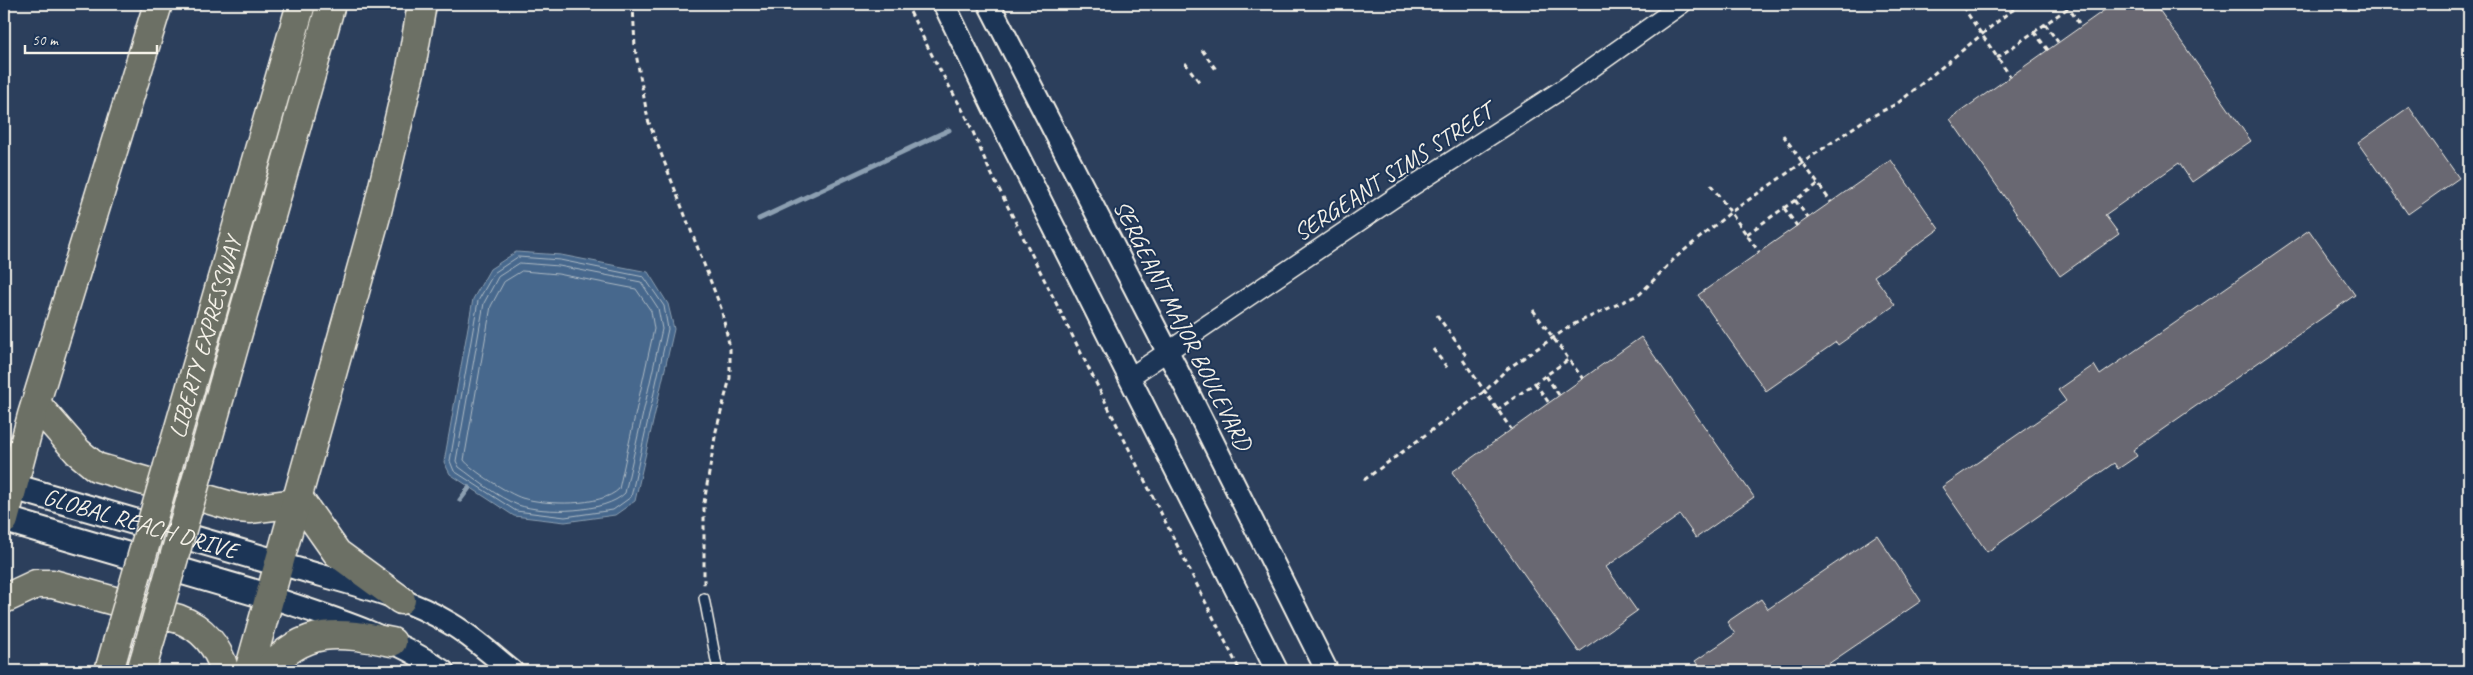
<svg xmlns="http://www.w3.org/2000/svg" width="2473" height="675" viewBox="0 0 2473 675" font-family="Caveat,sans-serif">
  <style>
    .water { fill: #46688d; stroke: #8c9fb1 }
    .lines { fill: none; stroke-linecap: round; stroke-linejoin: round }
    .shore { stroke: #aebac4; stroke-width: 1 }
    .stream { stroke: #8c9fb1; stroke-width: 5 }
    .building { fill: #696872; stroke: #f4f1e8 }
    .service-casing { stroke: #f4f1e8; stroke-width: 12 }
    .minor-casing { stroke: #f4f1e8; stroke-width: 21 }
    .tertiary-casing { stroke: #f4f1e8; stroke-width: 25 }
    .secondary-casing { stroke: #f4f1e8; stroke-width: 29 }
    .motorway-casing { stroke: #f4f1e8; stroke-width: 31 }
    .path { stroke: #f4f1e8; stroke-width: 3; stroke-dasharray: 5 4; stroke-linecap: butt }
    .service { stroke: #1d3557; stroke-width: 9 }
    .minor { stroke: #1d3557; stroke-width: 18 }
    .tertiary { stroke: #1d3557; stroke-width: 21 }
    .secondary { stroke: #1d3557; stroke-width: 25 }
    .motorway { stroke: #6c7065; stroke-width: 28 }
    .motorway-bridge-casing { stroke: #f4f1e8; stroke-width: 31; stroke-linecap: butt }
    .motorway-bridge { stroke: #6c7065; stroke-width: 28 }
    .labels { text-anchor: middle; dominant-baseline: central; stroke-width: 4; stroke-linejoin: round; paint-order: stroke }
    .street-label { font-size: 24px; fill: #f4f1e8; stroke: #1d3557 }
  </style>
  <rect width="100%" height="100%" fill="#2c3f5c"/>
  <filter id="ink" filterUnits="userSpaceOnUse"><feTurbulence type="fractalNoise" baseFrequency=".02" numOctaves="2"/><feDisplacementMap in="SourceGraphic" scale="10" xChannelSelector="R" yChannelSelector="G"/><feConvolveMatrix kernelMatrix="1 2 1 2 8 2 1 2 1" color-interpolation-filters="sRGB"/></filter>
  <g filter="url(#ink)">
    <path class="water" d="M516 252 561 255 648 272 668 304 674 329 635 501 615 515 565 522 514 516 450 474 444 462 473 299 490 269Z"/>
    <g class="lines">
      <path class="shore" d="M518 257 560 260 644 277 664 306 668 329 631 497 613 510 565 517 516 511 454 471 450 461 478 301 494 273Z
        M520 263 559 266 641 282 658 308 662 329 625 493C606 513 544 514 518 505 497 497 477 480 459 467L456 461 484 303 498 277Z
        M522 271 558 274 636 289 651 311 654 329 619 489C601 507 545 505 522 498 509 494 471 470 464 460L491 306 504 282Z"/>
      <path class="stream" d="M759 219 949 130
        M460 500 469 488"/>
    </g>
    <path class="building" d="M2113 4H2155L2251 141 2192 182 2179 163 2105 215 2119 234 2060 276 1950 119Z
      M2409 107 2459 178 2408 214 2358 143Z
      M1891 160 1939 229 1874 276 1895 305 1838 345 1836 342 1766 391 1698 295Z
      M2309 230 2355 295 2133 450 2137 456 2118 469 2114 463 1987 552 1942 487 2066 401 2058 390 2094 365 2100 375Z
      M1641 337 1754 497 1696 538 1680 515 1606 567 1637 611 1579 652 1452 472Z
      M1877 535 1921 601 1818 671H1703L1695 661 1735 634 1727 622 1761 599 1768 609Z"/>
    <g class="lines">
      <g class="service-casing">
        <path id="service" d="M704 598 718 671"/>
      </g>
      <g class="minor-casing">
        <path id="minor" d="M1130 377 1394 198 1564 88 1682 4"/>
      </g>
      <g class="tertiary-casing">
        <path id="tertiary" d="M944 4 993 106 1277 671
          M989 4 1177 370 1327 671
          M278 563C336 581 399 592 451 624 473 637 492 655 512 671
          M270 597C330 617 391 635 443 671"/>
      </g>
      <g class="secondary-casing">
        <g id="secondary">
          <path id="s1" d="M4 484 278 563"/>
          <path d="M4 519 270 597"/>
        </g>
      </g>
      <g class="motorway-casing">
        <g id="motorway">
          <path d="M36 404 78 452 96 467 238 508 250 509 297 503"/>
          <path id="s2" d="M168 466 301 4"/>
          <path d="M198 474 331 4"/>
          <path d="M299 499 337 553 401 600"/>
          <path d="M4 520 32 415 158 4"/>
          <path d="M4 599 36 584H53L179 619C203 628 218 647 225 671"/>
          <path d="M109 671 122 625"/>
          <path d="M141 671 152 634"/>
          <path d="M249 671 376 216 411 68 422 4"/>
          <path d="M266 671C306 626 338 632 392 642"/>
        </g>
      </g>
      <path class="path" d="M633 4 635 48 648 120 721 308 730 348V378L716 431 704 503V585
        M906 4 935 61 967 118 988 167 1240 671
        M2066 4 2081 26
        M1963 7 2010 76
        M2045 24 2058 42
        M2034 32 2048 50
        M1202 50 1217 71
        M1997 58 2068 8
        M1185 63 1200 83
        M1783 135 1831 202
        M1711 185 1759 252
        M1795 200 1808 218
        M1784 208 1797 226
        M1747 234 1818 184
        M1533 310 1583 379
        M1437 315 1467 357
        M1433 349 1449 370
        M1463 360 1511 429
        M1546 376 1559 395
        M1535 383 1549 403
        M1497 410 1569 359
        M1364 480 1485 391 1507 369 1572 325 1640 294 1675 258 1731 212 1863 121 1898 103 2008 13 2023 4"/>
      <use href="#service" class="service"/>
      <use href="#minor" class="minor"/>
      <use href="#tertiary" class="tertiary"/>
      <use href="#secondary" class="secondary"/>
      <use href="#motorway" class="motorway"/>
      <g class="motorway-bridge-casing">
        <path id="motorway-bridge" d="M122 625 168 466
          M152 634 198 474"/>
      </g>
      <use href="#motorway-bridge" class="motorway-bridge"/>
    </g>
  </g>
  <g class="labels">
    <g class="street-label">
      <text transform="translate(1393 172) rotate(-33)">SERGEANT SIMS STREET</text>
      <text transform="translate(1183 325) rotate(63)">SERGEANT MAJOR BOULEVARD</text>
      <text stroke="none"><textPath href="#s2" startOffset="134">LIBERTY EXPRESSWAY</textPath></text>
      <text stroke="none"><textPath href="#s1" startOffset="142">GLOBAL REACH DRIVE</textPath></text>
    </g>
  </g>
  <rect width="2473" height="675" fill="none" stroke="#1d3557" stroke-width="20"/>
  <rect x="10" y="10" width="2453" height="655" fill="none" stroke="#f4f1e8" stroke-width="2" filter="url(#ink)"/>
  <path d="M25 45v8h132v-8" fill="none" stroke="#f4f1e8" stroke-width="2.5"/>
  <text x="32" y="45" font-size="15" fill="#f4f1e8" stroke="#1d3557" stroke-width="4" paint-order="stroke">50 m</text>
</svg>
